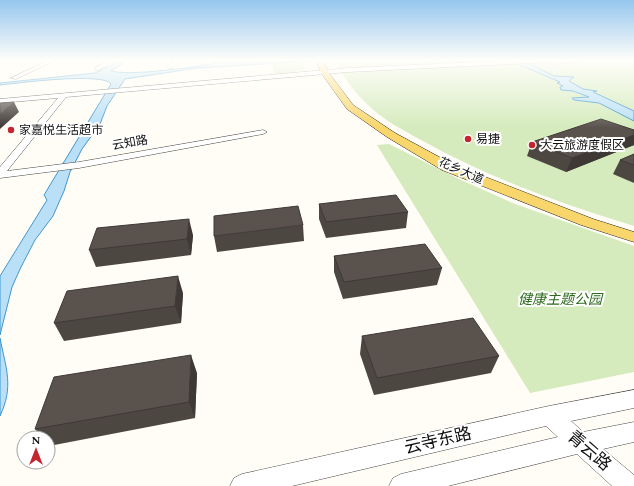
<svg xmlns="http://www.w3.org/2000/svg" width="634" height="486" viewBox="0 0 634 486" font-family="Spectral,'Noto Sans SC',serif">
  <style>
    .green { fill: #d5ebbd }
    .water { fill: #b9e0f7; stroke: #3f96cf }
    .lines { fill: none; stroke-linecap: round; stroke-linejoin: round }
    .minor-casing { stroke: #444; stroke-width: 1 }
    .major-casing { stroke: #222; stroke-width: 1 }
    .minor { fill: #fff; fill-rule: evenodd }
    .major { fill: #f9d66b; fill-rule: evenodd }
    .wall { fill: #4d4742 }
    .shaded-wall { fill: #3f3936 }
    .building { fill: #5a524d; stroke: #3f3936 }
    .poi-dot { fill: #c4262e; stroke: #fff; stroke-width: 1.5 }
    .labels { text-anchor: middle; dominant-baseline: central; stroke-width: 4; stroke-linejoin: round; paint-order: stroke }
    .far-poi-label { font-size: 12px; fill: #111; stroke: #fff; text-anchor: start }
    .far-street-label { font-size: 12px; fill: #111; stroke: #fff }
    .park-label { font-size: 14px; font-style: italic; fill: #2f6b1f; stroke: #fff }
    .near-street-label { font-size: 17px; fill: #111; stroke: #fff }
  </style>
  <rect width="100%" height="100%" fill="#fffdf5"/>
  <path class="green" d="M335 60H634V226C562 204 489 178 423 141 404 131 382 119 367 104 354 92 343 77 335 60Z
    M304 63 305 69 293 73 274 74 272 64Z
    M389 144 459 179 515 204 634 246V372L530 393 377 145Z"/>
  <path class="water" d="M122 60H128L111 71C129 76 186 68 206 65 213 64 219 60 226 60L224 62 227 63 331 60 197 68 125 79 107 106 100 124 82 149 70 172 64 191 53 216 35 240 21 267 12 287 0 335V276L47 200 44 195 111 84C104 72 17 83 0 85V83L95 73Z
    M509 60H522L554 76 574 77 569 81 583 89 597 91 593 92 634 111V121L599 103 574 100 572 98 589 97 573 91 561 90 560 87 563 86 557 83 560 82Z
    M0 338C6 369 14 386 0 416Z"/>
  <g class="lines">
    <g class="minor-casing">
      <path id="minor" d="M49 60H56L16 79 11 78Z
        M108 60H114L99 70H95V68Z
        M175 60H181L172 68H168V66Z
        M521 60H589L554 64 551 62 348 72 66 97 7 171 79 162 263 130 267 132 263 134 79 168 0 178V167L58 98 0 103V99L348 68Z
        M634 390V408L571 421 583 432 634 422V442L603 449 634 475V486H612L577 454 448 486H389L393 478 401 474 558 437 546 426 292 486H230L234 478 242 474 549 406Z"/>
    </g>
    <g class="major-casing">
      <path id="major" d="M316 60H323L329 73 353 105 395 133 452 164 593 219 634 232V242L581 225 442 170 387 137 347 109 321 73Z"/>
    </g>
    <use href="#minor" class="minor"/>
    <use href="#major" class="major"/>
  </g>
  <path class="wall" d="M634 130V145L566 172 527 156 532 142Z
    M634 154V183L613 174 620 160Z
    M319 204 408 212 406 228 326 238 319 219Z
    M303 225 304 241 217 252 214 236Z
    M193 235 191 255 96 267 89 250Z
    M334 256 442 268 437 285 343 299 334 272Z
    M183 293 181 323 64 341 54 323Z
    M362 336 499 356 491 373 374 395 360 354Z
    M197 373 195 418 49 446 48 444V438H43L35 429Z"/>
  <path class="shaded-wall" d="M14 102 19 112 0 129V114Z
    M634 135V145L566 172 572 158Z
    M189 219 193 235 191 255 187 239Z
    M178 276 183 293 181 323 175 306Z
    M191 355 197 373 195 418 189 402Z"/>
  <path class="building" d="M14 102 0 114V103Z
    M601 119 634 130V135L572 158 532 142Z
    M634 154V165L620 160Z
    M396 195 408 212 326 222 319 204Z
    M298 206 303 225 214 236V216Z
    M189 219 187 239 89 250 97 228Z
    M425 244 442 268 344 282 334 256Z
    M178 276 175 306 54 323 67 291Z
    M473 318 499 356 377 378 362 336Z
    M191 355 189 402 35 429 54 377Z"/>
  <linearGradient id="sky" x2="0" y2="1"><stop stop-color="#95c6ee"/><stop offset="0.47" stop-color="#fffefa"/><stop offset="1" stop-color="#fffefa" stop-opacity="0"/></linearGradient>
  <rect width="634" height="128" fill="url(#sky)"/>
  <g class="poi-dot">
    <circle cx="11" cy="130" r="4"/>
    <circle cx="468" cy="139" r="4"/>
    <circle cx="532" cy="145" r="4"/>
  </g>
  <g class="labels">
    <g class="far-poi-label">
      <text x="19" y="130">家嘉悦生活超市</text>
      <text x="476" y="139">易捷</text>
      <text x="540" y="145">大云旅游度假区</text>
    </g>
    <g class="far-street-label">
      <text transform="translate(130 143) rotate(-10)">云知路</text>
      <text transform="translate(461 171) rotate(24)">花乡大道</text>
    </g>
    <g class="park-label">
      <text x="560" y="299">健康主题公园</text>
    </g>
    <g class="near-street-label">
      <text transform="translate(438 441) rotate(-13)">云寺东路</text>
      <text transform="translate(589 451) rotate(41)">青云路</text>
    </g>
  </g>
  <g transform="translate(36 450)"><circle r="19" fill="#ffffff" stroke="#a0a0a0"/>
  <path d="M0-3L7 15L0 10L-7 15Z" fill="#c4262e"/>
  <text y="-6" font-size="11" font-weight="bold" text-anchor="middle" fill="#111111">N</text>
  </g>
</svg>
